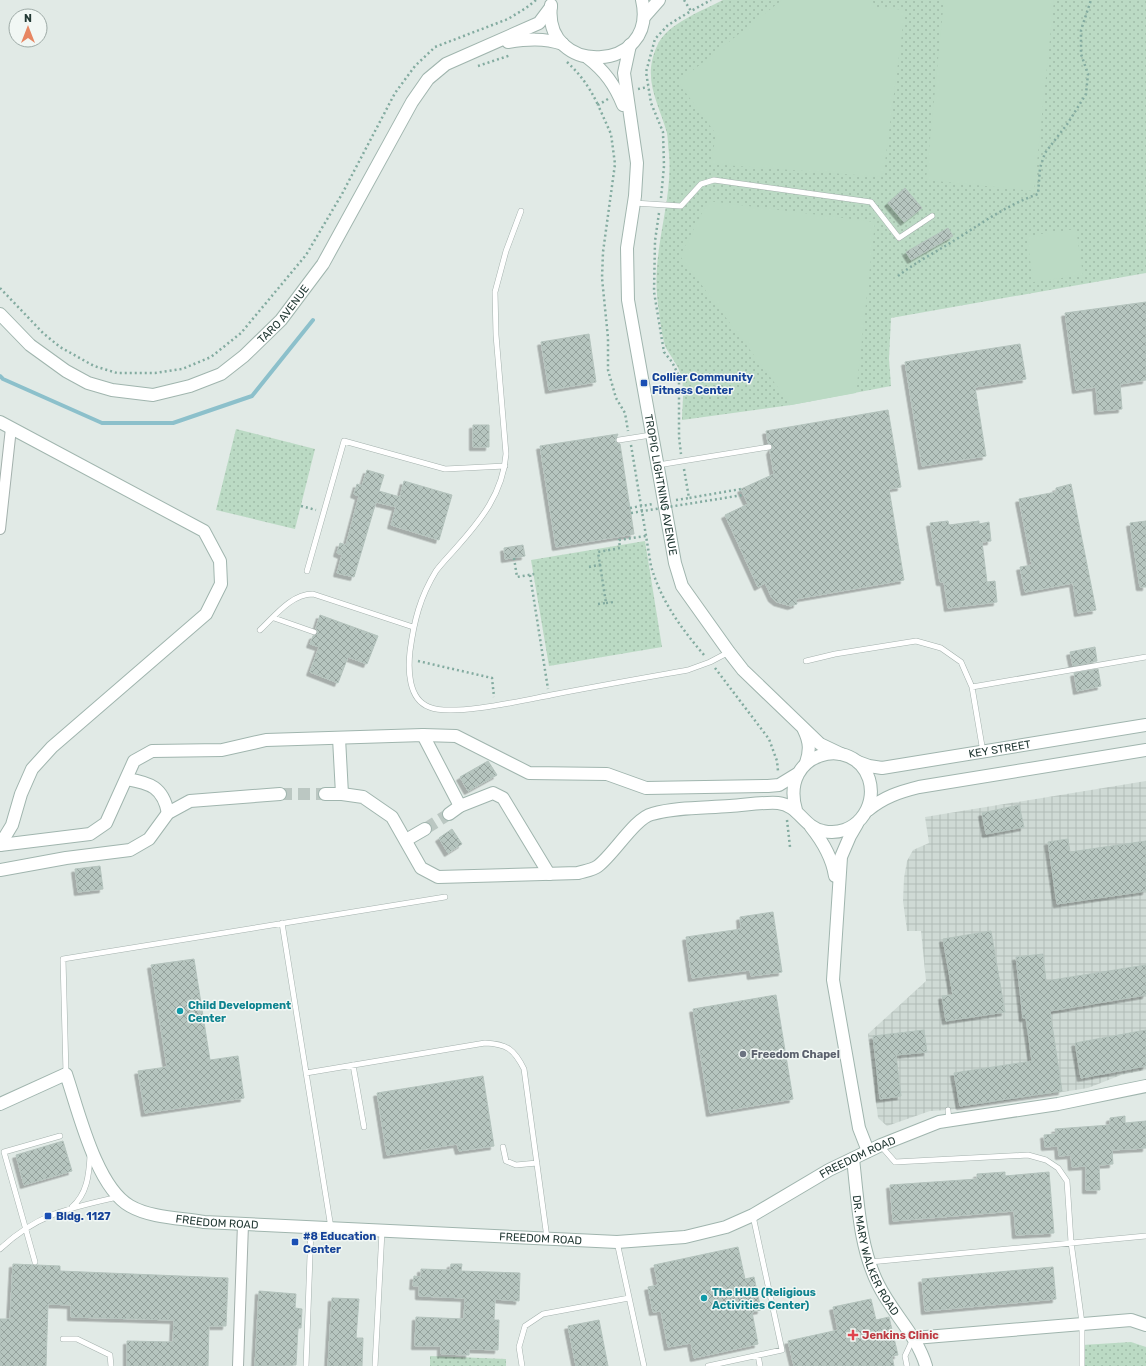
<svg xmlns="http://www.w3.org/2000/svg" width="1146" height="1366" viewBox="0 0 1146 1366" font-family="Rubik,sans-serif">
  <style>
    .industrial { fill: url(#industrial-grid) }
    .green { fill: url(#green-dots) }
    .pitch { fill: #bbdac4 }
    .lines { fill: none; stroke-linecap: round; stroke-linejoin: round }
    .stream { stroke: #8cc0cb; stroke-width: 4 }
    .building { fill: url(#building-cross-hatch); stroke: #b4c3bd; filter: url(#shadow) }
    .secondary-tunnel { stroke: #bbc7c2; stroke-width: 12; stroke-dasharray: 12 6; stroke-linecap: butt }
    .lane-casing { stroke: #a4b1ad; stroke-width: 6 }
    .street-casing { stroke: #a4b1ad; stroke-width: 12 }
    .secondary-casing { stroke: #a0b5ae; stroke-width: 14 }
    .path { stroke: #83aba0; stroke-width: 2.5; stroke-dasharray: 2 3; stroke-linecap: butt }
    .lane { stroke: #fff; stroke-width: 5 }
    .street { stroke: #fff; stroke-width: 10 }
    .secondary { stroke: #fff; stroke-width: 12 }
    .path-bridge { stroke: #83aba0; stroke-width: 2.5; stroke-dasharray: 2 3; stroke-linecap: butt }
    .transit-dot { fill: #1a4fb4; stroke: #f1f7f4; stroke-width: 1.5 }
    .culture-dot { fill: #0f9aa8; stroke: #f1f7f4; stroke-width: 1.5 }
    .worship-dot { fill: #6b7280; stroke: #f1f7f4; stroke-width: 1.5 }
    .health-dot { fill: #e0444e; stroke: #f1f7f4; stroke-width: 1.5 }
    .labels { text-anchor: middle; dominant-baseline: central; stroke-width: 3; stroke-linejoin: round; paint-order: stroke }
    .street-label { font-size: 11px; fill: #223934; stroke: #f1f7f4 }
    .transit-label { font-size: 11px; font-weight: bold; fill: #164399; stroke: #f1f7f4; text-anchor: start }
    .culture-label { font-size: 11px; font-weight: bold; fill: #0d838f; stroke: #f1f7f4; text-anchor: start }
    .worship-label { font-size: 11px; font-weight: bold; fill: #5b616d; stroke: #f1f7f4; text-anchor: start }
    .health-label { font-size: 11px; font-weight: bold; fill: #be3a42; stroke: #f1f7f4; text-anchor: start }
  </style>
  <defs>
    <pattern id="industrial-grid" width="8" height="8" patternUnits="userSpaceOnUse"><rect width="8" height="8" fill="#cfdad5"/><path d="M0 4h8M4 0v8" fill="none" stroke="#b1bcb7"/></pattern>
    <pattern id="green-dots" width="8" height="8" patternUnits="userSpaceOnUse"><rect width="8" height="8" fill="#bbdac4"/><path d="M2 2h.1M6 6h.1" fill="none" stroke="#a0bca9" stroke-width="1.8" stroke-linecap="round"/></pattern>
    <pattern id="building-cross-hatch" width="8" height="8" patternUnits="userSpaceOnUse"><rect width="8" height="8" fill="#b6c5bf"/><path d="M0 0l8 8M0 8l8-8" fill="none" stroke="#94a19c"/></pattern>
    <filter id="shadow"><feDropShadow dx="-3.5" dy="3.5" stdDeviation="0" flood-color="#0004"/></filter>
  </defs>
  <rect width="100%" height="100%" fill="#e1eae6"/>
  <path class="industrial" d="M1146 781V1070L1121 1075 1088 1088 948 1110 930 1111 887 1126 878 1118 868 1034 926 981 921 931H907L903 901 904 878 907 861 913 850 929 843 925 817Z"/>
  <path class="green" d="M723 0H1146V273L891 318 889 359 891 386 791 405 682 420C682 406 685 389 681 375 678 365 671 357 666 348 662 339 658 306 657 295 653 246 673 200 669 154 668 147 668 139 667 133 658 101 642 79 657 46 666 24 702 11 723 0Z
    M236 429 315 449 295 529 216 510Z
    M645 541 662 647 549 666 531 560Z
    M1131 1342 1146 1347V1366H1082V1345Z
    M430 1356 506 1359V1366H430Z"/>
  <path class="pitch" d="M782 0H871L877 7 905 10 883 177 711 164 716 134 678 82Z
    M944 0H1054L1034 191 926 180Z
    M708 201 875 222 856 393 791 405 680 256Z
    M1076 229 1083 275 1033 282 1027 236Z"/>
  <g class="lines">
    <path class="stream" d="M0 376 3 379 102 423H173L252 396 313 320"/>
  </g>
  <path class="building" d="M905 188 922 208 904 222 888 203Z
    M948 228 953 236 911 260 906 252Z
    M1146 302V380L1120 384 1122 409 1098 411 1096 387 1076 390 1065 313Z
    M589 334 596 382 549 390 541 342Z
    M1020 344 1026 379 975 387 986 456 922 466 905 362Z
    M888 410 901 487 889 489 904 580 796 599 797 604 791 606 777 602 772 598 765 583 758 587 725 515 748 504 741 489 774 474 770 451 773 446 768 443 766 431Z
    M473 425H489V447H473Z
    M618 434 615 441 620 444 634 534 556 547 540 446Z
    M367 470 384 475 379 491 400 497 404 481 452 495 439 540 391 525 396 507 376 502 354 577 337 573 342 555 337 553 340 543 346 545 359 496 354 494 357 484 362 486Z
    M1071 484 1096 610 1078 613 1073 583 1025 592 1020 567 1032 565 1019 499 1056 492V488Z
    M948 521 949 525 979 521V524L989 522 991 541 982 542 987 582 995 581 997 602 948 608 944 582H940L930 523Z
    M1146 521V587H1140L1130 523Z
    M523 545 525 556 505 559 504 548Z
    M320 615 378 636 367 664 348 657 338 683 310 672 319 647 310 644 313 636 318 634 316 628Z
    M1095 647 1097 661 1073 666 1070 652Z
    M1098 669 1101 686 1077 691 1074 673Z
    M488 761 497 775 468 791 460 777Z
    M1019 805 1024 827 986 834 982 813Z
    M452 829 462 844 448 853 439 838Z
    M1068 839 1070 852 1146 841V891L1057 904 1048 842Z
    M100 866 103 889 78 892 75 869Z
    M773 912 782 972 751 976 750 970 692 978 686 937 741 929 740 917Z
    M991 931 1005 1012 946 1021 942 996 953 995 943 939Z
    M1043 954 1046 981 1146 965V995L1050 1011 1062 1091 960 1106 954 1073 1032 1061 1026 1018H1023L1016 957Z
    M194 959 210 1060 238 1056 244 1098 145 1113 138 1071 167 1067 151 965Z
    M776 995 793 1099 710 1113 693 1009Z
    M924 1030 927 1052 896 1055 901 1096 880 1099 873 1036Z
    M1146 1030V1066L1081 1078 1075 1043Z
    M483 1076 494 1146 459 1151 457 1144 387 1155 377 1093Z
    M1125 1116V1123L1146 1121V1148L1112 1150 1113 1164 1099 1165 1100 1190H1086V1166L1072 1167 1071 1155 1059 1156 1058 1146 1045 1147 1044 1135 1056 1134 1055 1129 1110 1125V1118Z
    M63 1141 72 1171 24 1185 16 1155Z
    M1005 1172V1176L1049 1172 1054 1233 1016 1235 1014 1211 893 1221 890 1185 977 1179V1174Z
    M738 1247 745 1279 754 1277 761 1310 752 1312 758 1344 694 1358 691 1343 668 1347 661 1311 653 1312 648 1287 658 1285 654 1265Z
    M13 1264 60 1266V1271L228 1278 226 1326H209L208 1366H127V1341L173 1342 174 1320 71 1317V1305L48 1304 46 1366H0V1319H10Z
    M451 1264H462L461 1271 520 1273 519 1301 495 1299 494 1320H499L498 1350 469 1349V1355L441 1354V1346H415L416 1317 464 1319 465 1298 419 1296V1286H413L414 1276 421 1277V1269L450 1270Z
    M1053 1267 1056 1299 925 1311 922 1279Z
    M259 1291 296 1294 295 1308 302 1309 301 1328H298L296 1365 255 1366Z
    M332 1298 359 1299 356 1338H363L362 1366H328Z
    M871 1299 876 1320 889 1317 898 1355 892 1356 894 1366H794L788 1341 838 1330 833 1307Z
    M599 1320 608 1366H576L568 1326Z"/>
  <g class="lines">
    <path class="secondary-tunnel" d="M280 794H325
      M425 829 449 814"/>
    <g class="lane-casing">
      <path id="lane" d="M634 203 681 206 701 184 714 180 871 202 899 238 932 216
        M521 211 506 251 495 292 496 335 506 454C503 493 481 520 456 548 449 556 442 563 436 571 420 597 414 621 410 651 408 669 408 699 429 707 452 717 525 700 551 695 597 686 643 678 688 670L710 662 729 652
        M619 440 651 435
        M658 465 769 447
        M307 571 344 441 445 469 505 466
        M274 618 314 632
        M260 630C275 616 291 594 313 594L413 627
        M806 661 835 654 916 641 941 648 961 662 972 687 983 752
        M972 687 1146 657
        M282 923 331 1228
        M353 1065 364 1127
        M66 1073 63 959 445 897
        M306 1073 485 1043C507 1044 514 1049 524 1069L547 1238
        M948 1110 949 1121
        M881 1146 895 1162 1028 1155 1046 1160 1058 1168 1067 1181 1071 1242 1082 1323V1366
        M503 1147 506 1161 516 1165 537 1163
        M72 1207C87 1194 89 1175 90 1156
        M617 1242 644 1366
        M0 1249C37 1214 69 1208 118 1197
        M35 1262 4 1152 60 1136
        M870 1262 1146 1236
        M63 1339H77L110 1355 111 1366
        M758 1355 760 1366
        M306 1366 311 1228
        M375 1366 382 1231
        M522 1366 519 1347 525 1326 543 1314 629 1298
        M708 1366 782 1350 753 1216
        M907 1366 905 1356 912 1341"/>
    </g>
    <g class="street-casing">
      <path id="street" d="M0 529 11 428
        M238 1366 243 1224"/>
    </g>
    <g class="secondary-casing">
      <g id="secondary">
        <path d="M551 5C542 78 659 73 642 0"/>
        <path d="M644 17 659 0"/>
        <path d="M508 42C528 39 543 38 563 44"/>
        <path id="s1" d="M630 45 624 73 637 163 635 196 627 248 628 300 675 563 682 586 729 652 743 670 820 744 841 754"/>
        <path d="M588 58C605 71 615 85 623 105"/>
        <path id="s2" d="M0 314 30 345 66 371 88 383 112 390 153 395 190 386 221 374 244 356 281 320 323 264 412 102 428 79 446 64 539 23 551 7"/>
        <path d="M0 422 204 531 220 561 221 584 206 614 52 747 32 769 21 794 12 825 0 845"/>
        <path d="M804 730C810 742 810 751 806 763"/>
        <path d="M423 735 460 806"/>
        <path d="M339 738 342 794"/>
        <path id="s3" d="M858 762 869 766 882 768 1146 725"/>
        <path d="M127 779C150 783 163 787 168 813"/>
        <path d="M325 794H342L363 797 392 817 421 868 438 877 578 873C584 871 593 870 598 866 614 854 635 818 652 814 677 807 704 808 730 806 746 805 763 802 778 803 799 805 803 827 823 831 854 838 878 808 869 779 854 734 779 751 796 810"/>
        <path d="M868 810C884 797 899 792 919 787L1146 750"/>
        <path d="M449 814 460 806 493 793 503 798 549 874"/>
        <path d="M857 824 850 836 841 857 833 980 859 1128 868 1151"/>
        <path d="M811 827C823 842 832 857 835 876"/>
        <path d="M406 840 425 829"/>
        <path d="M0 845 90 834 106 823 134 761 152 751 222 750 266 740 423 735 456 736 529 773 607 774 646 788 768 786 779 785 797 774"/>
        <path d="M0 870 66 858 130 850 149 839 168 813 190 801 280 794"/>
        <path id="s4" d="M0 1104 66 1074C78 1109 96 1187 130 1206 151 1218 181 1218 204 1222L617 1242 685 1237 726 1227 753 1215 829 1170 881 1145 939 1122 1058 1104 1146 1086"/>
        <path id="s5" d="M853 1159C858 1201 859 1246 878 1284 892 1313 917 1335 926 1366"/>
        <path d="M914 1338 1131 1320 1146 1325"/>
      </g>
    </g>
    <path class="path" d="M684 0 691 11 711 0
      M567 62C581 75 590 88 598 105
      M478 66 511 55
      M638 89 648 87
      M608 99 598 105 611 134 615 164 603 252 602 278 608 338V370L616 398 625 413 628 431
      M661 198 664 166 663 132 651 103 646 72 655 39 668 25 691 11
      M659 213 655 241 654 292 664 352 672 362 679 376V437L681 454
      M898 276C916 262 936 252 955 240 982 223 1007 205 1038 194L1040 168 1045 153 1068 123 1086 94 1088 74 1081 54V30L1091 0
      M0 288 43 333 60 347 94 366 117 373H155L182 369 211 357 241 333 306 255 342 194 395 93 415 66 435 47 508 19 526 8 536 0
      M631 445 651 566C661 601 681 628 704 655
      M684 469 689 498 741 489
      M676 500 689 498
      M301 506 316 510
      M630 508 653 504
      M514 558 517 577 534 574
      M589 567 603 564
      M530 575 548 689
      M606 603 614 602
      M598 604 606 603 598 552 620 548 619 540 646 536
      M418 661 492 678 494 697
      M715 668 769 739 777 761 778 771
      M787 820 790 847"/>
    <use href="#lane" class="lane"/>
    <use href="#street" class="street"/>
    <use href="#secondary" class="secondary"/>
    <path class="path-bridge" d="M631 513 743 495"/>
  </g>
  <g class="transit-dot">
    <rect x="640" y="379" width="8" height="8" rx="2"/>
    <rect x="44" y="1212" width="8" height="8" rx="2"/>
    <rect x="291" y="1238" width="8" height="8" rx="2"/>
  </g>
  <g class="culture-dot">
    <circle cx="180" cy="1011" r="4"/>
    <circle cx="704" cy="1298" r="4"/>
  </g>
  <circle class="worship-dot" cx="743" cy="1054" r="4"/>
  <path class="health-dot" d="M851 1329h4v4h4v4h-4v4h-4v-4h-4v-4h4z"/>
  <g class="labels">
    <g class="street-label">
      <text stroke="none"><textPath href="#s2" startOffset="337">TARO AVENUE</textPath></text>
      <text stroke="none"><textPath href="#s1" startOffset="445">TROPIC LIGHTNING AVENUE</textPath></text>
      <text stroke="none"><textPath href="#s3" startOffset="144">KEY STREET</textPath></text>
      <text stroke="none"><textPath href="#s4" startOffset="971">FREEDOM ROAD</textPath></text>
      <text stroke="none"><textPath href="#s4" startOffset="311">FREEDOM ROAD</textPath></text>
      <text stroke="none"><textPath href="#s4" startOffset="635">FREEDOM ROAD</textPath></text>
      <text stroke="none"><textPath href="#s5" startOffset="100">DR. MARY WALKER ROAD</textPath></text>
    </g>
    <g class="transit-label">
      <text x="652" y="377">Collier Community<tspan x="652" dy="13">Fitness Center</tspan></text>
      <text x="56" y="1216">Bldg. 1127</text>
      <text x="303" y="1236">#8 Education<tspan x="303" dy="13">Center</tspan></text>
    </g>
    <g class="culture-label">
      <text x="188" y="1005">Child Development<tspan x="188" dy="13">Center</tspan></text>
      <text x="712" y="1292">The HUB (Religious<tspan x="712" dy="13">Activities Center)</tspan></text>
    </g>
    <g class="worship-label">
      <text x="751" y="1054">Freedom Chapel</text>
    </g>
    <g class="health-label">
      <text x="862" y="1335">Jenkins Clinic</text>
    </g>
  </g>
  <g transform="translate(28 28)"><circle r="19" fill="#f1f7f4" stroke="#9eaba7"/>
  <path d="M0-3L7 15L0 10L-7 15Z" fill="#e78662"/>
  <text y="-6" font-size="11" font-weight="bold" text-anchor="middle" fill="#223934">N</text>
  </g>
</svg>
